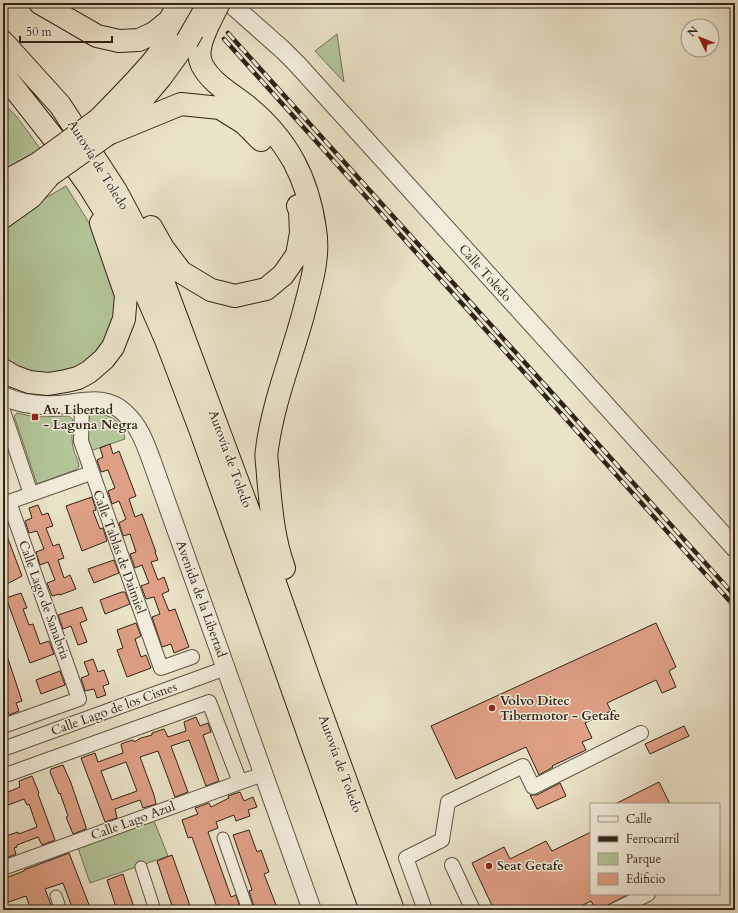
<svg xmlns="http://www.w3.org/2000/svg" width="738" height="913" viewBox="0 0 738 913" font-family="Cardo,serif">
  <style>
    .green { fill: #b3c599; stroke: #727458 }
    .building { fill: #dfa086; stroke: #302317; fill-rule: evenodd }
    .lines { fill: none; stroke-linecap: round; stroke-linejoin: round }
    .pedestrian-casing { stroke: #5f5343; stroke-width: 13 }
    .minor-casing { stroke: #5f5343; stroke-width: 16 }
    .tertiary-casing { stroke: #5f5343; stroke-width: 20 }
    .trunk-casing { stroke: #302317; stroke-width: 24 }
    .motorway-casing { stroke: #302317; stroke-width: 24 }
    .pedestrian { stroke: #f2eddb; stroke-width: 11 }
    .minor { stroke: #f2eddb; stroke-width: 14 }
    .tertiary { stroke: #f2eddb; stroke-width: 18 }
    .trunk { stroke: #ebe3c8; stroke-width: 22 }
    .motorway { stroke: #ebe3c8; stroke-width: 22 }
    .rail-casing { stroke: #302317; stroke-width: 4.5 }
    .rail { stroke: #f2eddb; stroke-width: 3; stroke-dasharray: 9; stroke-linecap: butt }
    .trunk-bridge-casing { stroke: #302317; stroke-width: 24; stroke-linecap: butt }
    .motorway-bridge-casing { stroke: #302317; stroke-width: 24; stroke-linecap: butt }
    .trunk-bridge { stroke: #ebe3c8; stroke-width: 22 }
    .motorway-bridge { stroke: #ebe3c8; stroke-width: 22 }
    .poi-dot { fill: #8f2418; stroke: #f2eddb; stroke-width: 1.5 }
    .labels { text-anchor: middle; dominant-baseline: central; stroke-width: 3; stroke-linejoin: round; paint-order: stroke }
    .street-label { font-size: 13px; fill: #302317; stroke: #f2eddb }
    .poi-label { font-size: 13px; font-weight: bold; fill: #302317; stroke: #f2eddb; text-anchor: start }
  </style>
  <rect width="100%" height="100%" fill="#ebe3c8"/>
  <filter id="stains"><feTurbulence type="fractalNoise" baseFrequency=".005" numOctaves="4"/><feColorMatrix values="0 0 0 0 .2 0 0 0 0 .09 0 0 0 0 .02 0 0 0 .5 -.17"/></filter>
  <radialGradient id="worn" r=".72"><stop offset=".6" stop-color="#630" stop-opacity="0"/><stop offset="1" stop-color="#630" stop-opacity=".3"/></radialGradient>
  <path class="green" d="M337 34 344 82 315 51Z
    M3 103 17 117 42 151 3 174Z
    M66 186 88 221 104 252 119 301 107 343 73 371 38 377 3 361V223Z
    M17 413 35 417 69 416 73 420C72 430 71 441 74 451 75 456 79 460 79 467L75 470 37 484 14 416Z
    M89 413C99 413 116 416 121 426 123 430 124 435 125 439L90 451 87 439Z
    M154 821 168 856 90 883 78 848Z"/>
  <path class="building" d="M110 444 113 454 119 451 136 496 129 499 135 517 142 514 156 552H155L158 560 151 562 158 580 164 577 169 591 162 594 169 611 175 609 189 647 174 653 171 644 162 647 152 617 160 614 154 597 146 599 141 586 149 583 142 565 135 568 130 554 136 552 130 534 123 536 119 523 126 519 119 501 112 504 108 491 115 488 108 470 101 472 97 460 103 457 100 448Z
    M92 497 96 510 93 511 100 529 103 528 107 541 82 551 66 506Z
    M38 505 42 515 48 513 53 526 46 528 53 546 59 544 64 558 58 560 64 578 70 575 76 589 60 595V594L52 596 47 583 55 580 48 562 40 565 36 552 44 549 37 531 29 533 25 521 32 518 29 508Z
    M3 528H4L22 576 3 586Z
    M114 560 119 573 94 583 88 569Z
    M122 592H125L130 604 105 614 100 600Z
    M21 593 27 608 23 609 29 625 33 624 40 644 49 641 54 654 30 663 6 598Z
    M82 607 87 620 80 623 87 642 78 645 71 626 63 629 58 615Z
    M136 623 141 636 135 639 141 657 146 655 151 668 127 677 117 650 123 648 117 630Z
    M656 623 676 667 669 671 676 687 662 693 656 680 607 703 611 711 585 723 592 738 582 742 586 750 552 766 553 767 539 775 526 747 456 779 431 726Z
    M5 650 22 701 16 703 19 711 9 715 6 706 3 707V651Z
    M93 659 98 672 104 670 109 684 103 686 106 695 97 698 94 689 85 691 81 678 89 675 84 662Z
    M60 671 65 685 41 694 36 680Z
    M196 717 200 726 208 723 211 732 203 735 219 781 206 786 189 740 171 746 188 792 175 797 158 751 140 757 154 795 156 804 143 808 140 800 115 809 117 818 105 822 81 758 95 753 98 762 123 753 121 744 126 742 133 740 134 742 141 738 152 735V733L164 729 168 737 186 731 184 722ZM126 762 137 791 112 800 101 771Z
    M684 726 689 736 650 754 645 744Z
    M63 765 71 783 86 827V829L73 834 66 817 68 816 60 793 59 794 50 772 51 769Z
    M32 776 39 793 38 794 55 840 42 845 38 837 17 845V847L14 848 16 854 3 859V837L18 832 19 834 37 827 29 804 27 805 24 799 3 807V794L20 787 19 781Z
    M659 782 670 804H615Z
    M560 783 566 796 537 809 530 795H537Z
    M240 792 244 801 253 797 257 807 248 810 250 816 236 821 234 815 216 822 218 828 208 832 231 897 236 895 241 910H218L192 837 188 838 182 820 198 814 195 808 209 803 211 807 229 798 228 796Z
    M249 830 257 852 261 850 269 872 264 874 278 910H255L249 891 252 890 233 835Z
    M591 832V894H629L598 910H596L591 901 573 910H494L472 863 504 847 510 859 546 841 552 851Z
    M69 853 91 910H73L63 883 45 889 53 910H31L26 896 3 904V879L24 871V870Z
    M172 855 188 900 191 910H174L171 903 157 861Z
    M123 874 126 884 135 910H117L107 880Z"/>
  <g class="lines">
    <g class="pedestrian-casing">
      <path id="pedestrian" d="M223 838 248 910
        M141 867 155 910
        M56 896 61 910"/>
    </g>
    <g class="minor-casing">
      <path id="minor" d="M82 402 81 441 161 668 192 657
        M3 411 31 494
        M3 504 91 473
        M3 726 79 699 9 502
        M3 749 226 668
        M3 776 209 702 240 782
        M452 865 473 910
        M3 868 263 774
        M425 910 406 858 442 840 448 802 523 766 533 787 641 733
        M615 910 648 894"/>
    </g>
    <g class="tertiary-casing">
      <path id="tertiary" d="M230 3 283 50 297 64 735 548
        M3 396C20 404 38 406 56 405 81 404 105 393 126 414 139 426 145 443 151 459L312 910"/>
    </g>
    <g class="trunk-casing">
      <path id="trunk" d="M98 120C132 85 170 49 190 4
        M108 134 140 102 161 77 187 41
        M3 183 39 163
        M3 203 35 185"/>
    </g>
    <g class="motorway-casing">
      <path id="motorway" d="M40 3 97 36 119 41 139 40 154 33 169 21 180 3
        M207 27C202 39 196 53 202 65 212 84 232 94 248 107 288 140 308 179 315 229 320 258 310 287 303 315 291 359 273 403 267 449 265 457 268 467 268 476 271 507 273 538 284 568
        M3 42 60 105 116 191 161 276 268 563 312 688 393 910
        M3 74 67 155 89 186 122 239 166 340 200 429 371 910
        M108 134 181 104 220 108 244 123 261 140
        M3 217 31 197 50 175
        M151 227 163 248 181 272 211 290 235 296 266 289 283 275 297 255 301 233 300 211 298 206
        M3 370 13 376 29 382 48 384 66 381 78 378 89 372 104 359 113 347 124 319 126 295 101 223"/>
    </g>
    <use href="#pedestrian" class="pedestrian"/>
    <use href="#minor" class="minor"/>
    <use href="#tertiary" class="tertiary"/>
    <use href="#trunk" class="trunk"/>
    <use href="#motorway" class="motorway"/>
    <g class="rail-casing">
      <path id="rail" d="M228 33 735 596
        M224 39 735 607"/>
    </g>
    <use href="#rail" class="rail"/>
    <g class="trunk-bridge-casing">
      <path id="trunk-bridge" d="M187 41 209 3
        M39 163 98 120
        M50 175 108 134"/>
    </g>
    <g class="motorway-bridge-casing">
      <path id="motorway-bridge" d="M207 27 219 3"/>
    </g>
    <use href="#trunk-bridge" class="trunk-bridge"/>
    <use href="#motorway-bridge" class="motorway-bridge"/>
  </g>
  <g class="poi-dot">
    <rect x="31" y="413" width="8" height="8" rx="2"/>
    <circle cx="492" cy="708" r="4"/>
    <circle cx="489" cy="866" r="4"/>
  </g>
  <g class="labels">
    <g class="street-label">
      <text transform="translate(98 165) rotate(58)">Autovía de Toledo</text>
      <text transform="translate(485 273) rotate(48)">Calle Toledo</text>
      <text transform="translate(230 459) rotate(70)">Autovía de Toledo</text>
      <text transform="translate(119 552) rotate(70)">Calle Tablas de Daimiel</text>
      <text transform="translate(201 599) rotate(70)">Avenida de la Libertad</text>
      <text transform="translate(44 600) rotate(70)">Calle Lago de Sanabria</text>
      <text transform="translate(114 709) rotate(-20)">Calle Lago de los Cisnes</text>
      <text transform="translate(340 764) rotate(70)">Autovía de Toledo</text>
      <text transform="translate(133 821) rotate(-20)">Calle Lago Azul</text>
    </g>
    <g class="poi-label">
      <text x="43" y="410">Av. Libertad<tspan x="43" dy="15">- Laguna Negra</tspan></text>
      <text x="500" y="701">Volvo Ditec<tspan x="500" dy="15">Tibermotor - Getafe</tspan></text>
      <text x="497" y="866">Seat Getafe</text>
    </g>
  </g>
  <rect width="738" height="913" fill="none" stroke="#ebe3c8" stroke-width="16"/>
  <rect x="4" y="4" width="730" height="905" fill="none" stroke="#302317" stroke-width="2"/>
  <rect x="8" y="8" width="722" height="897" fill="none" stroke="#302317"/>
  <rect x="590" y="803" width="130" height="92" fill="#f2eddb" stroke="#a49c8d"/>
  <rect x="598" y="816" width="20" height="6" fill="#f2eddb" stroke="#a49c8d"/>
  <text x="626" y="823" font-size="12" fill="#302317">Calle</text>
  <rect x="598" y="836" width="20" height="6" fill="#302317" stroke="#a49c8d"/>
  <text x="626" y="843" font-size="12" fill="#302317">Ferrocarril</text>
  <rect x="598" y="853" width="20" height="12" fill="#b3c599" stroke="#a49c8d"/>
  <text x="626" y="863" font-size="12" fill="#302317">Parque</text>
  <rect x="598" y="873" width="20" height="12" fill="#dfa086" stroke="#a49c8d"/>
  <text x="626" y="883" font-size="12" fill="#302317">Edificio</text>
  <g transform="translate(700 38) rotate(313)"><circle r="19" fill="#f2eddb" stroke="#a49c8d"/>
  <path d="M0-3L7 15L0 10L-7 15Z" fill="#8f2418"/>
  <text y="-6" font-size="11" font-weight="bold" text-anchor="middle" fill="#302317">N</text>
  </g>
  <path d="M20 36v6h92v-6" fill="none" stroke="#302317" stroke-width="2"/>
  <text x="26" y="36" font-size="12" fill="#302317" stroke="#f2eddb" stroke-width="3" paint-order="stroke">50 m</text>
  <rect width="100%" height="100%" filter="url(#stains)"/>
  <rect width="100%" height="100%" fill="url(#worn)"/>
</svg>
